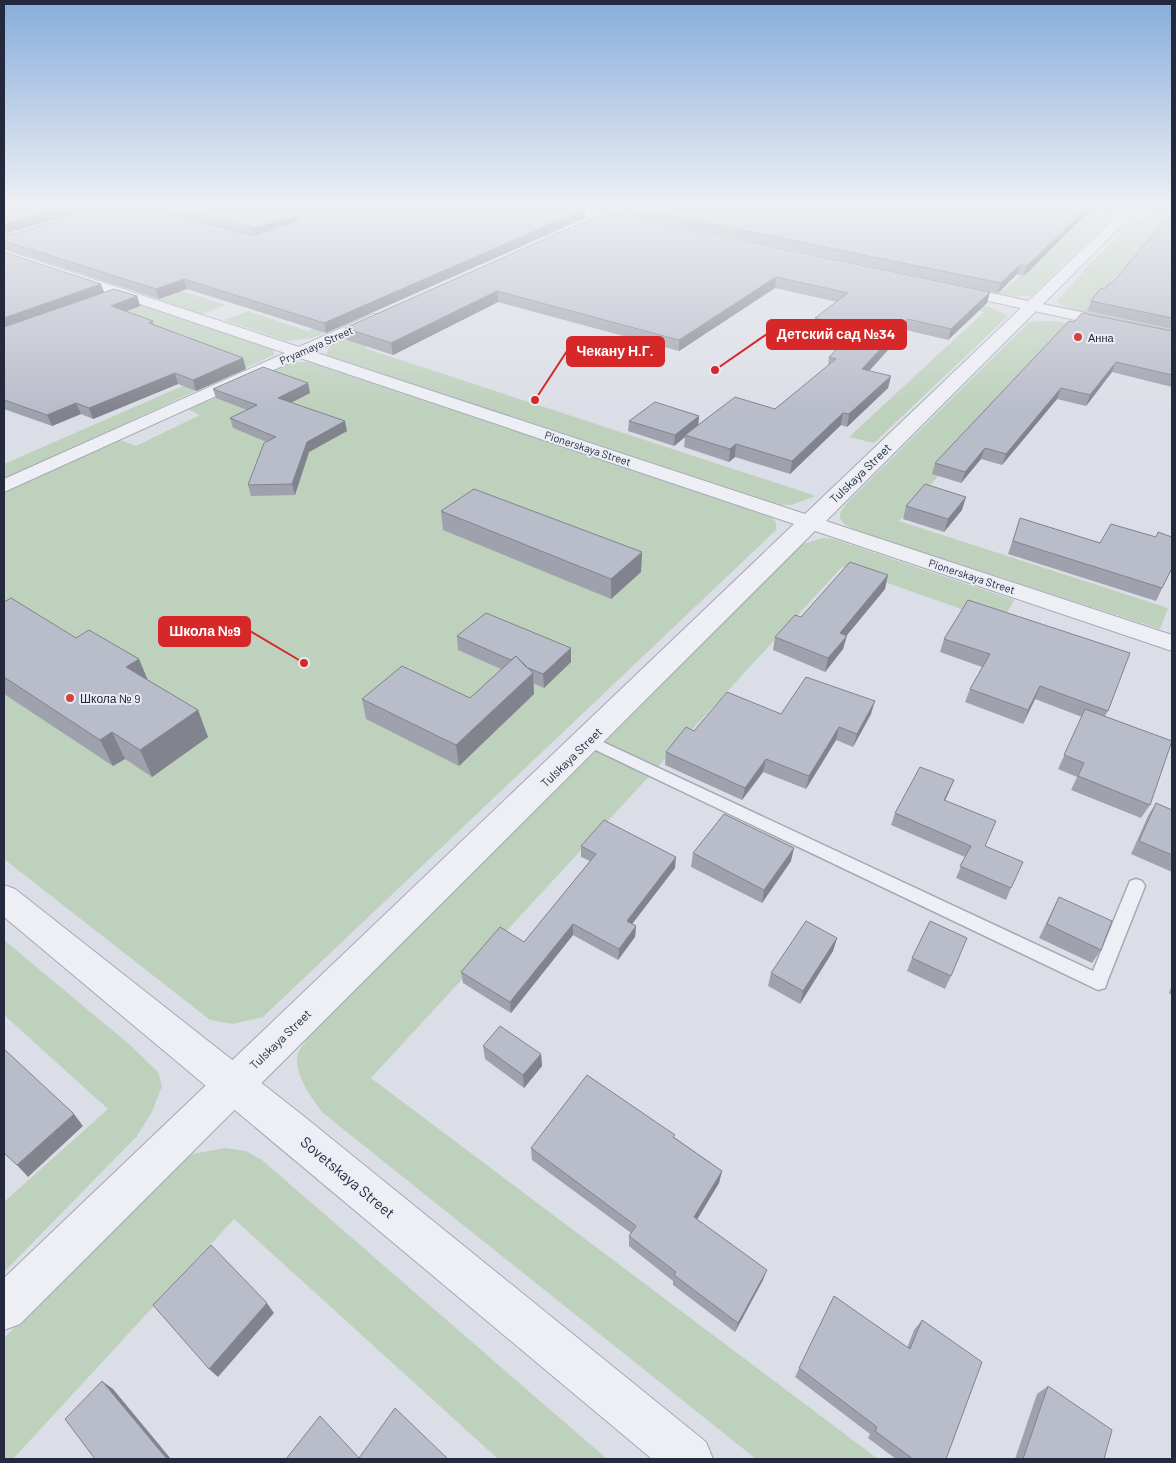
<svg xmlns="http://www.w3.org/2000/svg" width="1176" height="1463" viewBox="0 0 1176 1463" font-family="Barlow,sans-serif">
  <style>
    .green { fill: #bed1bd }
    .lines { fill: none; stroke-linecap: round; stroke-linejoin: round }
    .service-casing { stroke: #a5a8b4; stroke-width: 3 }
    .minor-casing { stroke: #a5a8b4; stroke-width: 2 }
    .tertiary-casing { stroke: #a5a8b4; stroke-width: 2 }
    .service { fill: #eeeff5; fill-rule: evenodd }
    .minor { fill: #eeeff5; fill-rule: evenodd }
    .tertiary { fill: #eeeff5; fill-rule: evenodd }
    .wall { fill: #9fa2ad }
    .shaded-wall { fill: #82848d }
    .building { fill: #b9bcc9; stroke: #82848d }
    .poi-dot { fill: #d1443b; stroke: #ebedf4; stroke-width: 2 }
    .labels { text-anchor: middle; dominant-baseline: central; stroke-width: 4; stroke-linejoin: round; paint-order: stroke }
    .far-poi-label { font-size: 11px; fill: #25293d; stroke: #ebedf4; text-anchor: start }
    .far-street-label { font-size: 11px; fill: #25293d; stroke: #ebedf4 }
    .street-label { font-size: 12px; fill: #25293d; stroke: #ebedf4 }
    .poi-label { font-size: 12px; fill: #25293d; stroke: #ebedf4; text-anchor: start }
    .near-street-label { font-size: 15px; fill: #25293d; stroke: #ebedf4 }
    .leader { fill: none; stroke: #d62828; stroke-width: 2 }
    .callout-dot { fill: #d62828; stroke: #ebedf4; stroke-width: 2 }
    .callout { fill: #d62828; stroke: #d62828; stroke-width: 2 }
    .callout-label { font-size: 14px; text-anchor: middle; font-weight: bold; fill: #fff }
  </style>
  <rect width="100%" height="100%" fill="#dcdee7"/>
  <path class="green" d="M1103 205H1126L1031 296 1008 297 633 217 626 213 646 216 1004 290Z
    M1151 205H1172V216L1088 307 1172 325V331L1070 309 1056 302 1090 264Z
    M562 219 577 220 566 227 313 338 286 341 224 320 248 311 308 331Z
    M593 225 616 231 364 348 816 496 791 505H779L327 355C327 347 332 344 339 340Z
    M22 239 226 305 202 314 7 249Z
    M121 296 271 349 274 351V355L4 479V464L244 359 94 305Z
    M945 297 990 307 1008 316 874 443 849 437 984 312 940 301Z
    M1041 321H1055L1172 347 1066 330 899 521 1168 608 1160 629 857 531 844 524 840 518V513L846 504 1029 322Z
    M293 362H309L772 517 776 522V530L263 1017 233 1024 210 1020 4 859V490L116 438 136 446 200 415 187 409 283 364Z
    M823 538 833 539 1014 600 1001 623 842 567 371 1078 878 1459H756L323 1113C312 1099 289 1068 300 1049 303 1044 308 1038 312 1033L793 550 800 545Z
    M4 940 129 1044 158 1072 162 1086 152 1112 137 1136 4 1272V1202L108 1109 4 1015Z
    M225 1148 246 1151 262 1160 607 1459H498L234 1219 13 1459H4V1338L176 1166 192 1154Z"/>
  <g class="lines">
    <g class="service-casing">
      <path id="service" d="M588 735 1093 971 1130 881 1136 879 1142 881 1145 886 1107 982 1105 988 1098 990 583 744 580 740 583 736Z"/>
    </g>
    <g class="minor-casing">
      <path id="minor" d="M618 205H634L632 208 580 231 575 232 569 228 570 225Z
        M1129 205H1142L826 521 1172 635V651L815 531 20 1324 4 1330V1278L794 524 300 358 4 492V479L285 353 4 258V250L299 347 373 314H383L386 317 383 320 314 352 805 514Z"/>
    </g>
    <g class="tertiary-casing">
      <path id="tertiary" d="M548 205H571L636 218 642 222 636 226 554 209Z
        M952 285 1172 331V341L947 292 945 289 947 286Z
        M4 885 15 889 306 1118 706 1442 713 1459H652L4 917Z"/>
    </g>
    <use href="#service" class="service"/>
    <use href="#minor" class="minor"/>
    <use href="#tertiary" class="tertiary"/>
  </g>
  <path class="wall" d="M115 205H565L585 209V218L326 333 187 289 159 299 4 249V236Z
    M578 205H614L602 210Z
    M625 205H1096L1024 276 1017 274 998 293 623 214V206Z
    M606 212 990 292 987 303 948 340 906 330 869 371 891 376 888 388 847 427 841 425 790 474 735 457 729 462 684 447 685 437 674 446 628 431 629 421 699 416 698 425 775 409 828 365 829 357 843 343 844 337 814 329 815 318 837 302 775 288 679 351 498 302 393 355 347 340 345 328Z
    M1172 212V329L1087 311 1091 301 1112 283Z
    M4 252 104 292 137 296 140 306 126 311 153 321 154 325 246 369 196 391 178 384 93 419 81 414 52 426 4 409Z
    M1074 322 1172 331V387L1112 372 1086 406 1057 399 1002 465 981 459 961 483 932 474 935 463Z
    M308 383 310 393 291 403 347 431 309 452 295 495 251 496 248 485 267 442 233 428 230 418 247 410 216 398 213 389Z
    M906 506 962 510 944 532 903 519Z
    M441 511 642 552 641 572 611 599 443 530Z
    M1020 518 1100 543 1172 568 1156 601 1008 554Z
    M885 589 846 636 843 649 825 672 773 650 775 637 801 617Z
    M968 600 1108 711 1105 716 1150 805 1141 818 1071 790 1077 777 1058 769 1082 717 1035 699 1023 724 965 702 970 689 982 667 940 652 944 639Z
    M4 602 148 680 198 710 208 737 152 777 125 759 113 766 4 694Z
    M457 636 571 648V662L544 688 533 683 534 694 459 766 366 719 362 699 470 698 501 669 458 650Z
    M781 714H871L853 747 836 740 806 789 763 772 742 800 665 765 666 752 694 731Z
    M954 780 945 800 985 846 1011 888 1006 900 956 878 965 857 891 825 895 813Z
    M1156 803 1172 810V872L1131 854 1148 816Z
    M581 846 675 868 632 924 636 926 635 937 618 960 573 935 511 1013 463 983 461 972 524 942 590 861 581 857Z
    M693 853 791 861 762 903 691 867Z
    M1059 897 1101 950 1092 963 1039 938 1052 911Z
    M837 938 833 951 800 1004 768 986 771 973Z
    M912 958 951 976 945 989 907 971Z
    M1172 984V995L1169 993Z
    M483 1046 541 1054 542 1066 524 1088 485 1059Z
    M674 1137 722 1171 719 1183 697 1219 763 1280 735 1332 673 1285V1281L629 1246V1236L631 1233 532 1160 531 1148Z
    M834 1296 907 1348 914 1330 922 1320 946 1459H896L868 1438 870 1434 795 1377Z
    M1048 1386 1104 1459H1015L1037 1394Z"/>
  <path class="shaded-wall" d="M74 205H106L4 234V224Z
    M602 205H614L602 210Z
    M1090 205H1096L1024 276 1027 266Z
    M585 209V218L326 333 324 323Z
    M295 216 296 224 255 237 253 228Z
    M1020 265 1017 274 998 293 1001 283Z
    M776 277 775 288 679 351V340Z
    M184 279 187 289 159 299 156 289Z
    M101 284 105 294 4 329V318Z
    M497 291 498 302 393 355 391 343Z
    M990 292 987 303 948 340 951 329Z
    M137 296 140 306 114 316 111 306Z
    M908 319 906 330 860 381 862 369Z
    M243 358 246 369 196 391 193 380Z
    M1116 362 1112 372 1086 406 1090 395Z
    M175 373 178 384 93 419 89 408Z
    M891 376 888 388 847 427 849 414Z
    M308 383 310 393 280 408 278 398Z
    M1061 388 1057 399 1002 465 1006 454Z
    M76 403 81 414 52 426 47 415Z
    M843 413 841 425 790 474 792 461Z
    M699 416 698 427 685 435V437L674 446 675 435Z
    M345 421 347 431 309 452 295 495 292 484 307 442Z
    M736 444 735 457 729 462 730 449Z
    M985 448 981 459 961 483 965 472Z
    M966 497 962 510 944 532 948 519Z
    M642 552 641 572 611 599V579Z
    M888 575 885 589 843 640 847 636 843 649 825 672 828 658 840 633Z
    M571 648V662L544 688 543 674Z
    M139 659 150 685 126 667Z
    M533 673 534 694 459 766 456 745Z
    M1040 686 1035 699 1023 724 1028 710Z
    M875 701 871 714 853 747 857 734Z
    M198 710 208 737 152 777 140 750Z
    M839 727 836 740 806 789 809 776Z
    M112 732 125 759 113 766 100 740Z
    M766 759 763 772 742 800 745 788Z
    M954 780 949 792 940 811 944 800Z
    M794 848 791 861 762 903 764 890Z
    M676 857 675 868 626 932 627 921Z
    M573 924V935L511 1013 510 1002Z
    M636 926 635 937 618 960 619 949Z
    M837 938 833 951 800 1004 803 991Z
    M541 1054 542 1066 524 1088 523 1075Z
    M74 1114 83 1126 28 1177 17 1165Z
    M722 1171 719 1183 692 1228 694 1217Z
    M767 1270 763 1280 735 1332 738 1323Z
    M267 1303 274 1313 218 1377 209 1369Z
    M102 1381 113 1389 171 1459H167Z"/>
  <path class="building" d="M4 205H74L4 224Z
    M115 205H135L253 236 300 220 295 216 253 228 159 205H565L585 209 324 323 184 279 156 289 4 241V236Z
    M625 205H1090L1027 266 1020 265 1001 283 623 206Z
    M606 212 990 292 951 329 908 319 862 369 891 376 849 414 843 413 792 461 736 444 730 449 685 435 735 397 775 409 836 359 829 357 853 333 845 331 851 326 815 318 848 293 776 277 679 340 497 291 391 343 345 328Z
    M1172 212V318L1091 301 1101 288 1104 289 1110 283H1112Z
    M4 252 101 284 4 318Z
    M114 289 137 296 111 306 153 321 149 323 243 358 193 380 175 373 89 408 76 403 47 415 4 400V327Z
    M1082 313 1172 331V375L1116 362 1090 395 1061 388 1006 454 985 448 965 472 935 463 1069 321 1074 322Z
    M263 367 308 383 278 398 345 421 307 442 292 484 248 485 264 443 276 437 230 418 257 405 213 389Z
    M655 402 699 416 675 435 629 421Z
    M925 484 966 497 948 519 906 506Z
    M474 489 642 552 611 579 441 511Z
    M1020 518 1100 543 1111 524 1156 537 1158 532 1172 537V568L1162 588 1013 541Z
    M850 562 888 575 840 633 847 636 828 658 775 637 795 615 801 617Z
    M11 598 76 638 89 630 139 659 126 667 198 710 140 750 112 732 100 740 4 677V602Z
    M968 600 1130 653 1108 711 1040 686 1028 710 970 689 990 654 944 639Z
    M486 613 571 648 543 674 526 667 516 656 511 660 457 636Z
    M516 656 533 673 456 745 362 699 402 666 470 698Z
    M806 677 875 701 857 734 839 727 809 776 766 759 745 788 666 752 686 727 694 731 727 692 781 714Z
    M1085 709 1172 741 1150 805 1078 776 1084 763 1064 755Z
    M920 767 954 780 944 800 996 821 985 846 1023 862 1011 888 960 866 971 846 895 813Z
    M1156 803 1172 810V855L1139 841Z
    M724 814 794 848 764 890 693 853Z
    M604 820 676 857 627 921 636 926 619 949 573 924 510 1002 461 972 500 927 524 942 596 854 581 846Z
    M1059 897 1112 921 1101 950 1047 924Z
    M806 921 837 938 803 991 771 973Z
    M930 921 967 938 951 976 912 958Z
    M500 1026 541 1054 523 1075 483 1046Z
    M4 1049 74 1114 17 1165 4 1153Z
    M587 1075 675 1135 673 1137 722 1171 694 1217 767 1270 738 1323 674 1275 676 1272 629 1236 636 1226 531 1148Z
    M211 1245 267 1303 209 1369 153 1305Z
    M834 1296 910 1349 922 1320 982 1362 946 1459H913L875 1431 877 1427 799 1368Z
    M102 1381 167 1459H95L65 1419Z
    M1048 1386 1112 1430 1104 1459H1023Z
    M395 1408 448 1459H286L320 1416 359 1458Z"/>
  <linearGradient id="sky" x2="0" y2="1"><stop stop-color="#87addb"/><stop offset="0.5" stop-color="#eff0f4"/><stop offset="1" stop-color="#eff0f4" stop-opacity="0"/></linearGradient>
  <rect width="1176" height="410" fill="url(#sky)"/>
  <g class="poi-dot">
    <circle cx="1078" cy="337" r="5"/>
    <circle cx="70" cy="698" r="5"/>
  </g>
  <g class="labels">
    <g class="far-poi-label">
      <text x="1088" y="337">Анна</text>
    </g>
    <g class="far-street-label">
      <text transform="translate(316 345) rotate(-24)">Pryamaya Street</text>
      <text transform="translate(588 448) rotate(18)">Pionerskaya Street</text>
      <text transform="translate(972 576) rotate(18)">Pionerskaya Street</text>
    </g>
    <g class="street-label">
      <text transform="translate(860 473) rotate(-44)">Tulskaya Street</text>
      <text transform="translate(571 757) rotate(-44)">Tulskaya Street</text>
      <text transform="translate(280 1039) rotate(-44)">Tulskaya Street</text>
    </g>
    <g class="poi-label">
      <text x="80" y="698">Школа № 9</text>
    </g>
    <g class="near-street-label">
      <text transform="translate(348 1177) rotate(40)">Sovetskaya Street</text>
    </g>
  </g>
  <path class="leader" d="M715 370L767 334M535 400L567 351M304 663L250 631"/>
  <g class="callout-dot">
    <circle cx="715" cy="370" r="5"/>
    <circle cx="535" cy="400" r="5"/>
    <circle cx="304" cy="663" r="5"/>
  </g>
  <g class="callout">
    <rect x="767" y="320" width="139" height="29" rx="5"/>
    <rect x="567" y="337" width="97" height="29" rx="5"/>
    <rect x="159" y="617" width="91" height="29" rx="5"/>
  </g>
  <g class="callout-label">
    <text x="836" y="339">Детский сад №34</text>
    <text x="615" y="356">Чекану Н.Г.</text>
    <text x="205" y="636">Школа №9</text>
  </g>
  <rect width="1176" height="1463" fill="none" stroke="#25293d" stroke-width="10"/>
</svg>
